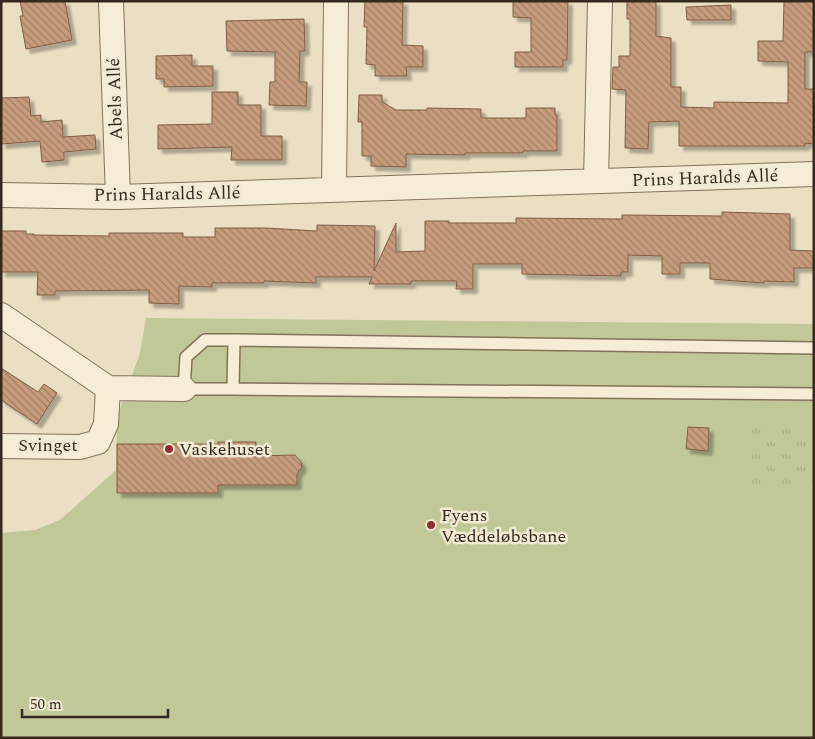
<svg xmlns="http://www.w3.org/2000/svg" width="815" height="739" viewBox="0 0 815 739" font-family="Spectral,serif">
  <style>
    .grass { fill: #c1c898 }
    .park { fill: url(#park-tufts) }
    .building { fill: url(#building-back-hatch); stroke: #815c43; filter: url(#shadow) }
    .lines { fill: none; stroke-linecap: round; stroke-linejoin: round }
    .lane-casing { stroke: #83715b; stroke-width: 14 }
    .street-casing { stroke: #83715b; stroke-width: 26 }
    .lane { stroke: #f6edd6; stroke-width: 11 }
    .street { stroke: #f6edd6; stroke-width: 24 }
    .poi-dot { fill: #8e3030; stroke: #f2ead2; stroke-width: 2 }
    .labels { text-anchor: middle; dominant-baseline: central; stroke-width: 5; stroke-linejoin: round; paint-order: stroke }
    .street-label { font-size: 18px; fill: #34291e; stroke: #f2ead2 }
    .poi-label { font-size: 18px; fill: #34291e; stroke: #f2ead2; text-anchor: start }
  </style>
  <defs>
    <pattern id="park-tufts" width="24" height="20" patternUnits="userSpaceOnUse" patternTransform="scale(1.25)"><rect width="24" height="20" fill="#c1c898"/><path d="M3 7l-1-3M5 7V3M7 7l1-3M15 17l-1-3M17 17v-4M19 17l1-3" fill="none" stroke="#a6ac83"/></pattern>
    <pattern id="building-back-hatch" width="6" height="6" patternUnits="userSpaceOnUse" patternTransform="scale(1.25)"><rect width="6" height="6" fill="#c69c7c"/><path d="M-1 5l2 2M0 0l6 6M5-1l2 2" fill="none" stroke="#a27f65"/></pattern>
    <filter id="shadow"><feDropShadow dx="4.5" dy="4.5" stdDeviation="1" flood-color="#0004"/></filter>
  </defs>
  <rect width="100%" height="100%" fill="#eadfc3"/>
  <path class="grass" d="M146 318 814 324V738H1V533L35 530 60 520 116 470 117 417 140 353Z"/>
  <path class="park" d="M749 427 785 428 814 435V488L749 487Z"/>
  <path class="building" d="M20 1H65L72 40 26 49 20 16H23Z
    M365 1H403L402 45 423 46V67H406L407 76H375V65L366 64 367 27H364Z
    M513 1H568L567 60H563V67H515V52H531V18L513 17Z
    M627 1H656V36L671 38V87H681V107L714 108V102L788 103V62L758 61V41H783L784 1H814V52H805V89H814V144L805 143V146H679V121L649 122 648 149 625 148 626 90 612 89 613 67H619V56H630V19H627Z
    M731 5V20H687L686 7Z
    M304 19 305 51H300L299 82H307L306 106 269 105 270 82H275V52L227 51 226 21Z
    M192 55V66H213V86L164 87V79H156V56Z
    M212 92H238V105H261V136H282V160H231L232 147 158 149V125L212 124Z
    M359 95H382V102L396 110H427V108L481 109V118H526V108H555V115H557V151H523V153H465V155L406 154V167L371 166V156H362V122H358Z
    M29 97 31 116 41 115V122L62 120 63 137 95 135 96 149 64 152V160L42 162 40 141 1 144V98Z
    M722 212 790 214V250L814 251V268H794V282L764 281V283L710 279V263H680V274H662V256L628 255V272H621V276L522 274V264H473V289H456L457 281H411V284H369L372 277H316V283L264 281V283H212V287L179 286V304L149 303V290L55 291V295H37L38 272H1V231H26V234H34V235L109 236V233H183V237H215V228H266L317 231V225L375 226 374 271 396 223V252L425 251V221H449V223H516V218L622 219V215L722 216Z
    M1 368 38 392 44 384 57 393 37 424 1 400Z
    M688 427 709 428 708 451 686 449Z
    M218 442H256V456L295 455 301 462 302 467 297 474V485H218V493H117V444H218Z"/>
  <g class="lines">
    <g class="lane-casing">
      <path id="lane" d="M205 340H234L233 389H184L186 357Z
        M234 340 814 348
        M233 389 814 394"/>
    </g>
    <g class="street-casing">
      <path id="street" d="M111 1 118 197
        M596 181 600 1
        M334 190 336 1
        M1 195 118 197 814 174
        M1 315 108 388 184 389
        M1 446 80 447 98 442 106 424 108 388"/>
    </g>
    <use href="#lane" class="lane"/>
    <use href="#street" class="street"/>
  </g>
  <g class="poi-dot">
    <circle cx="169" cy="449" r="5"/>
    <circle cx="431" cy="525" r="5"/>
  </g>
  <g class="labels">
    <g class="street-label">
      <text transform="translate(115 99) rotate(-92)">Abels Allé</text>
      <text transform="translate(705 178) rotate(-2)">Prins Haralds Allé</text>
      <text transform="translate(167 194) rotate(-1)">Prins Haralds Allé</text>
      <text x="48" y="445">Svinget</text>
    </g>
    <g class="poi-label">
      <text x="179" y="449">Vaskehuset</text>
      <text x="441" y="515">Fyens<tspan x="441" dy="21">Væddeløbsbane</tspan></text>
    </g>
  </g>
  <rect width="815" height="739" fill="none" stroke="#34291e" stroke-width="5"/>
  <path d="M22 709v8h146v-8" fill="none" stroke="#34291e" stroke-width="2.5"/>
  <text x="30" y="709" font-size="15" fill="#34291e" stroke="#f2ead2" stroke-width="4" paint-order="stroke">50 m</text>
</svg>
